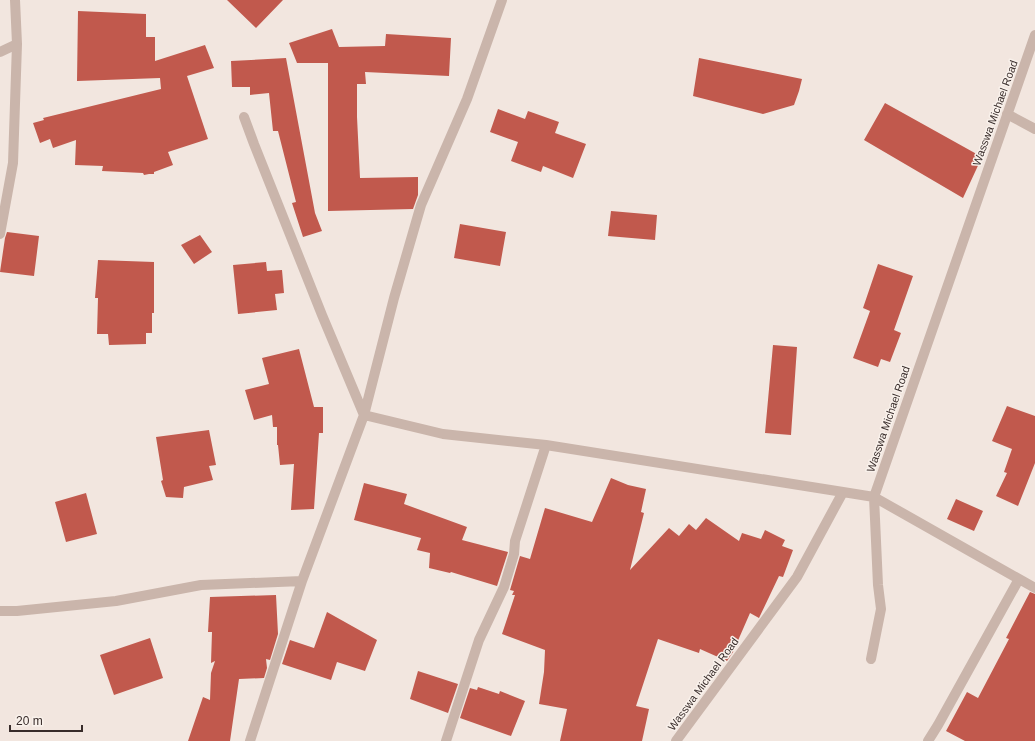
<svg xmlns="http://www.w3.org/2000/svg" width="1035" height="741" viewBox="0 0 1035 741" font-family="Helvetica,sans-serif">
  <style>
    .building { fill: #c1594d }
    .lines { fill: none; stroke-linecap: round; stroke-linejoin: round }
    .street { stroke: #cab5ab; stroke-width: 10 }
    .labels { text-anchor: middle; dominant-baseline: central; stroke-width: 3; stroke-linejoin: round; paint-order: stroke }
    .street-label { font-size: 11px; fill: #382c2a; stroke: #f9f1eb }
  </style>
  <rect width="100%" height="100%" fill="#f2e6df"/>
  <path class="building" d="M227 0H283L256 28Z
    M78 11 146 14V37H155V61L205 45 214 68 187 76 208 139 168 152 173 165 154 172V174H149L144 175 143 173 102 171 103 166 75 165 76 140 53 148 50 139 40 143 33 123 44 120 43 118 161 89 160 78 77 81Z
    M332 29 339 47 385 46 386 34 451 38 449 76 365 72 366 84H357V117L360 178 418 177V195L413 209 328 211V63H297L289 43Z
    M286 58 315 213 322 231 303 237 292 203 296 202 278 131H273L269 93 250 95V87H232L231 61Z
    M699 58 802 79 799 91 794 105 763 114 693 96Z
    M885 103 982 157 963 198 864 140Z
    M498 109 525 119 528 111 559 122 555 133 586 144 573 178 543 166 541 172 511 161 518 142 490 132Z
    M611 211 657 215 655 240 608 236Z
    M460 224 506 232 500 266 454 258Z
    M7 232 39 236 34 276 0 272 5 238Z
    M200 235 212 252 194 264 181 245Z
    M98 260 154 262V313H152V333H146V344L109 345 108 334H97L98 298H95Z
    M266 262 267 271 282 270 284 293 275 294 277 310 238 314 233 265Z
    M878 264 913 276 894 330 901 333 890 362 881 359 878 367 853 358 870 311 863 308Z
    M773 345 797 347 791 435 765 433Z
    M299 349 314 407H323V433H319L314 509 291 510 294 464 280 465 278 445H277V427H273L272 415 254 420 245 390 269 384 262 358Z
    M1007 406 1035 416V463L1018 506 996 496 1007 473 1004 472 1012 449 992 441Z
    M209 430 216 465 209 466 213 480 184 487 183 498 166 497 161 481 163 480 156 437Z
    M611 478 628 485 646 489 641 512 644 513 630 570 669 528 679 536 689 524 696 530 706 518 739 541 742 533 761 539 765 530 785 540 782 546 793 550 783 577 779 576 759 618 750 613 733 652 727 661 700 649 699 653 658 639 636 706 649 709 642 741H560L567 709 539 704 544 672 545 650 502 634 515 595H512L514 591 510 590 520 556 530 559 545 508 592 522Z
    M364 483 407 494 404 504 467 527 462 540 508 552 497 586 451 572 450 573 429 568 430 553 417 550 421 538 354 520Z
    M86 493 97 534 66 542 55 502Z
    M956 499 983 511 974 531 947 519Z
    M1030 592 1035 594V741H965L946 731 967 692 978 698 1009 639 1006 638Z
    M276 595 278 634 270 660 266 659 267 668 264 678 239 679 230 741H188L203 697 210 700 211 673 215 661 211 663 212 632H208L210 597Z
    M327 612 377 640 365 671 337 662 331 680 282 664 290 640 314 648Z
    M150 638 163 678 114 695 100 655Z
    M418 671 458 684 448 713 410 699Z
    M478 687 499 694 500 691 525 701 511 736 460 718 470 688 477 690Z"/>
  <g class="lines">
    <path class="street" d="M0 52 17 44
      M1007 114 1035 129
      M244 117 254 144 322 315 364 415
      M0 234 13 163 17 44 15 0
      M364 415 443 434 546 445 843 492
      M874 497 1035 588
      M0 611H17L116 601 201 585 302 581
      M871 659 881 609 878 585 874 497
      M250 741 302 581 364 415 394 298 421 205 467 99 502 0
      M446 741 479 640 504 587 514 554 515 541 546 445
      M676 741 797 577 843 492 874 497 1035 35
      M928 741 938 725 1019 579"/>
  </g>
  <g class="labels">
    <g class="street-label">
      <text transform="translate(995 113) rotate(-70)">Wasswa Michael Road</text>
      <text transform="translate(888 419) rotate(-71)">Wasswa Michael Road</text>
      <text transform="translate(703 684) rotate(-54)">Wasswa Michael Road</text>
    </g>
  </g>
  <path d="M10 725v6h72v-6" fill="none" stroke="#382c2a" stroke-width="2"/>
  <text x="16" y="725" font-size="12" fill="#382c2a" stroke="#f9f1eb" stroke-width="3" paint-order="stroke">20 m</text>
</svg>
